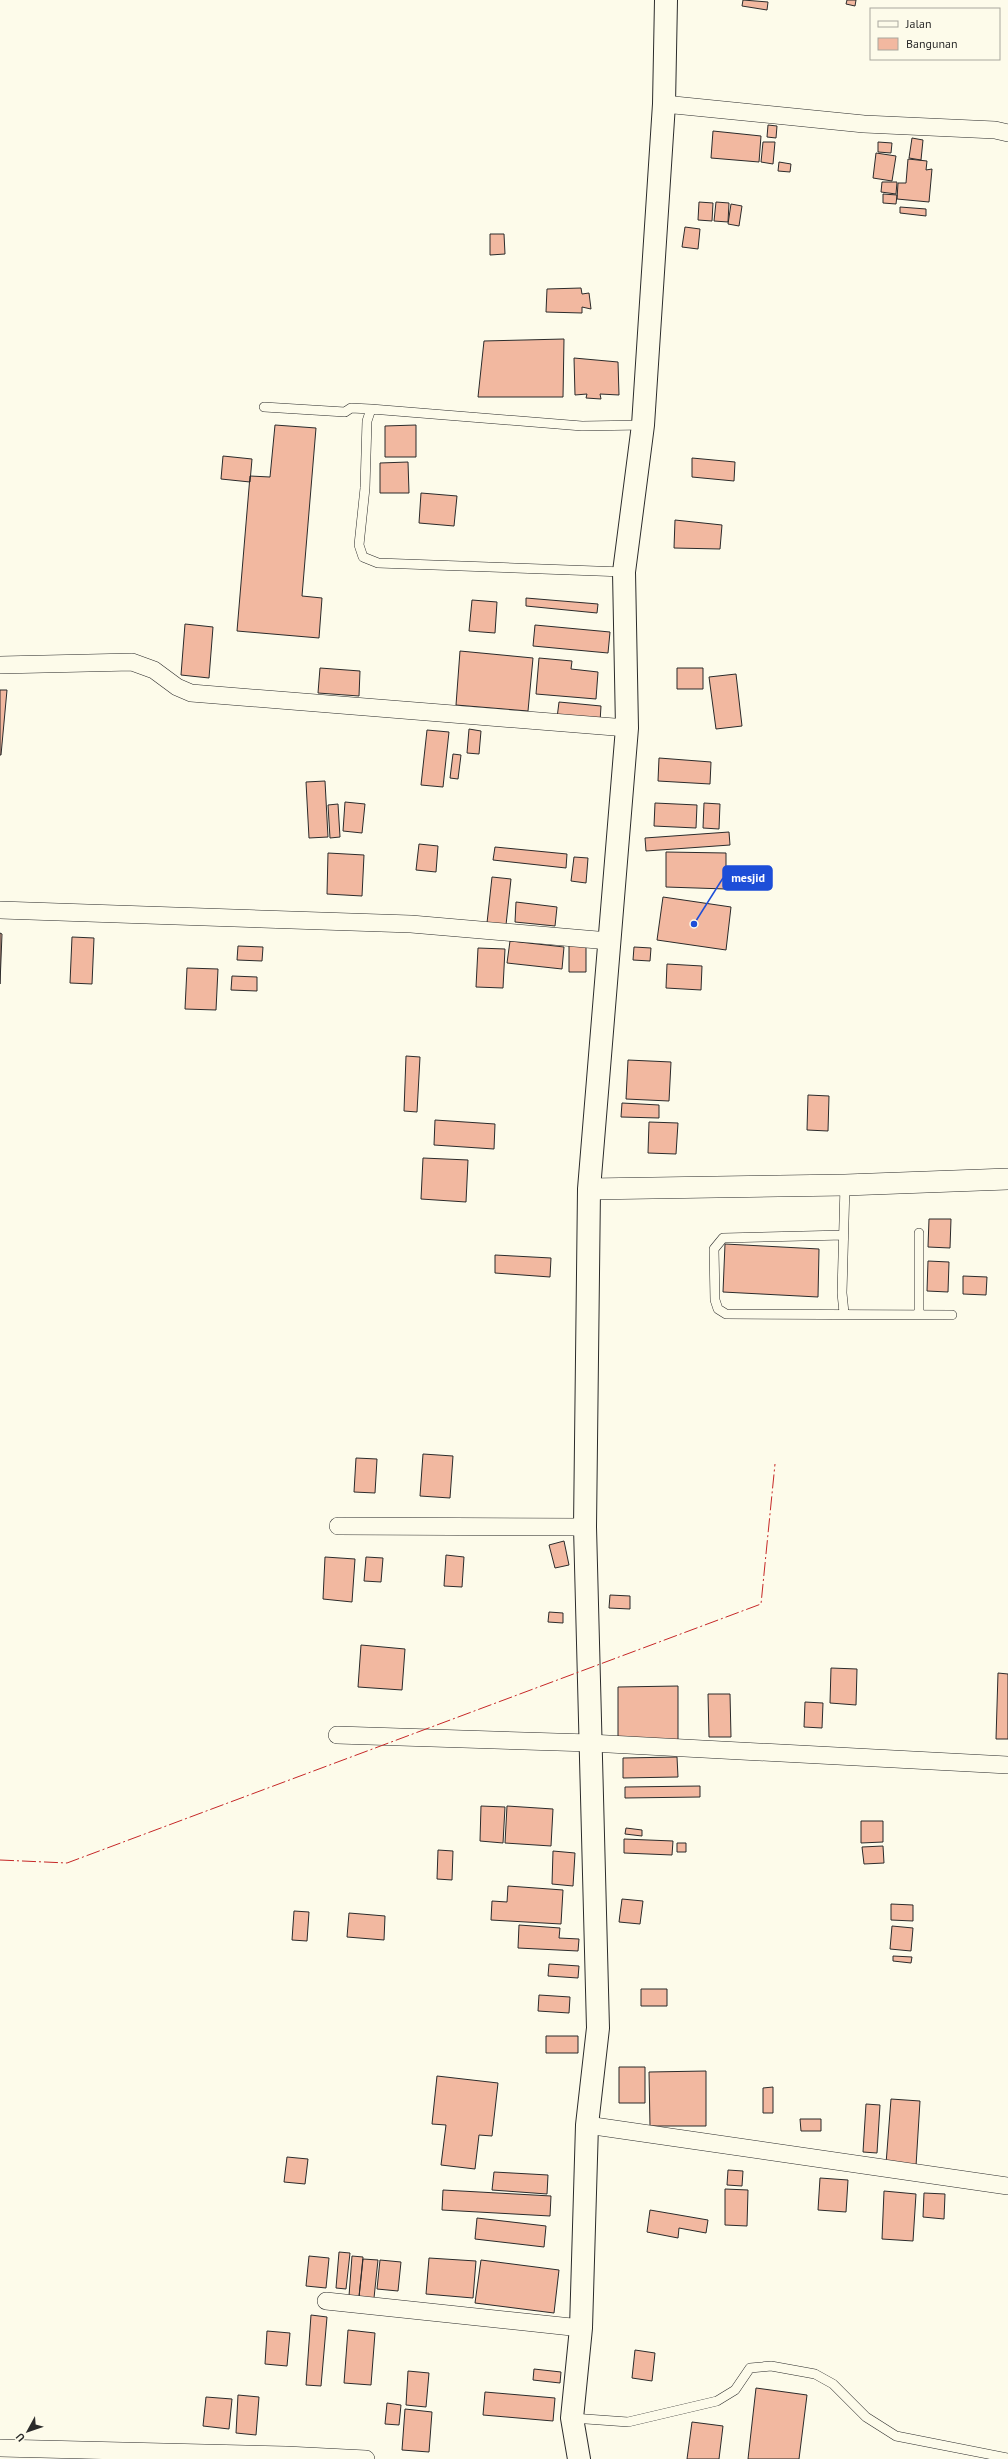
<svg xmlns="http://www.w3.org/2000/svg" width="1008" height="2459" viewBox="0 0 1008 2459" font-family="'PT Sans',sans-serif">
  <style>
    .building { fill: #f2b8a0; stroke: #2b2b2b }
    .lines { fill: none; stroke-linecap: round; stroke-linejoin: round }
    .service-casing { stroke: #2b2b2b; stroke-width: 10 }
    .minor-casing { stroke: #2b2b2b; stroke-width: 18 }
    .tertiary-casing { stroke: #2b2b2b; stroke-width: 22 }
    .trunk-casing { stroke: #2b2b2b; stroke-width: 24 }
    .service { stroke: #fdfbea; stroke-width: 9 }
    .minor { stroke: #fdfbea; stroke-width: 17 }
    .tertiary { stroke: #fdfbea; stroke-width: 21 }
    .trunk { stroke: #fdfbea; stroke-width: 22 }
    .power { stroke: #c62828; stroke-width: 1; stroke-dasharray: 14 3 2 3; stroke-linecap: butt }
    .leader { fill: none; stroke: #1d4ed8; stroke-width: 1.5 }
    .callout-dot { fill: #1d4ed8; stroke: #fdfbea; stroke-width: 1.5 }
    .callout { fill: #1d4ed8; stroke: #1d4ed8; stroke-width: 1.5 }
    .callout-label { font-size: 12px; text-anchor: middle; font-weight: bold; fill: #fff }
  </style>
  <rect width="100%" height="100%" fill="#fdfbea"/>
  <path class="building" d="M743 0 768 2 767 10 742 6Z
    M847 0H856L855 6 846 4Z
    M768 125 777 126 776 138 767 137Z
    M713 131 761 136 759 162 711 158Z
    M912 138 923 140 921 160 909 158Z
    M763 142H775L773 164 761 162Z
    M878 142 892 143 891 153 878 152Z
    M876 153 896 156 892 181 873 178Z
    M908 159 927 161 926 170 932 169 929 202 897 199 898 183H906Z
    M779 162 791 164 790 172 778 171Z
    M882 182H897L896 194 881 192Z
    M883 194 897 195 896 204 883 203Z
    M699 202 713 203 712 221 698 220Z
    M716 202 729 203 728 222 714 221Z
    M731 204 742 206 739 226 728 224Z
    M900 207 926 209V216L900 213Z
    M685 227 700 229 698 249 682 247Z
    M490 234H504L505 254 490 255Z
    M581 288 582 294 589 293 591 309 582 307V313L546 312 547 289Z
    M564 339 563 397H478L484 341Z
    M574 358 618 362 619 395 600 394 601 399 586 398 587 394 575 395Z
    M275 425 316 428 302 596 322 598 319 638 237 631 250 476 270 477Z
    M416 425V457H385V426Z
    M223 456 252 459 250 482 221 479Z
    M692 458 735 462 734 481 692 477Z
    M408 462 409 493H380V463Z
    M421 493 457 496 454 526 419 523Z
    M675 520 722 525 720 549 674 548Z
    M526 598 598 604 597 613 526 606Z
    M472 600 497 602 495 633 469 631Z
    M185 624 213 627 209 678 181 675Z
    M535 625 610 632 608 653 533 646Z
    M460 651 533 658 528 711 456 705Z
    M539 658 572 661 571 669 598 672 596 699 536 694Z
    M320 668 360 671 359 696 318 693Z
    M677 668H703V689H677Z
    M736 674 742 726 716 729 709 677Z
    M0 690H7L1 755H0Z
    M559 702 601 706 600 722 557 718Z
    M469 729 481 731 479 754 467 753Z
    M427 730 449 732 443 787 421 785Z
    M453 754 461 755 458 779 450 778Z
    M659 758 711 762 710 784 658 781Z
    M325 781 328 837 309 838 306 782Z
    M345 802 365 804 362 833 343 831Z
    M655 803 697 805 696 828 654 826Z
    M704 803 720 804 719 829 703 828Z
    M338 804 340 837 330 838 328 805Z
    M729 832 730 845 646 851 645 838Z
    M419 844 438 846 436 872 416 870Z
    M495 847 567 854 566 868 493 860Z
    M666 852 726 853V889L666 887Z
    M328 853 364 855 362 896 327 894Z
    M574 857 588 858 586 883 571 881Z
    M492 877 511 879 506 925 487 923Z
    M663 897 731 907 726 950 657 940Z
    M516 902 557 907 555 926 515 922Z
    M0 933 2 934 0 984Z
    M72 937 94 938 92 984 70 983Z
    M510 941 564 947 562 969 507 963Z
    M569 945H586V972H569Z
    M238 946 263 947 262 961 237 960Z
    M634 947 651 948 650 961 633 960Z
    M478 948 505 949 503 988 476 987Z
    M667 964 702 966 701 990 666 988Z
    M187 968 218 969 216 1010 185 1009Z
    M232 976 257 977V991L231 990Z
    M406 1056 420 1057 417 1112 404 1111Z
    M628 1060 671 1062 669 1101 626 1099Z
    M808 1095 829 1096 828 1131 807 1130Z
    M622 1103 659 1105V1118L621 1117Z
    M435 1120 495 1124 494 1149 434 1145Z
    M649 1122 678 1123 676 1154 648 1153Z
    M423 1158 468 1160 466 1202 421 1199Z
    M929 1219H951L950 1248 928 1247Z
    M725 1244 819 1249 818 1297 723 1292Z
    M495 1255 551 1258 550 1277 495 1273Z
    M928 1261 949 1262 948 1292 927 1291Z
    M963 1276 987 1277 986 1295 963 1294Z
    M423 1454 453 1456 450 1498 420 1496Z
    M356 1458 377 1459 375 1493 354 1492Z
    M564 1541 569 1565 555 1568 549 1545Z
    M446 1555 464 1557 462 1587 444 1586Z
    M325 1557 355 1559 352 1602 323 1599Z
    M366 1557 383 1558 381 1582 364 1581Z
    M610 1595 630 1596V1609L609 1608Z
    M549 1612 563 1613V1623L548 1622Z
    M361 1645 405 1649 402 1690 358 1687Z
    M831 1668 857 1669 856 1705 830 1703Z
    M998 1673 1008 1674V1739H996Z
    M678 1686V1740L618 1741V1687Z
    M708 1694H730L731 1737H709Z
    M805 1702 823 1703 822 1728 804 1727Z
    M677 1757 678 1777 623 1778V1758Z
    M700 1786V1797L625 1798V1787Z
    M481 1806 505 1807 503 1843 480 1841Z
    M507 1806 553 1809 551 1846 505 1843Z
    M861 1821H883V1842L861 1843Z
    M626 1828 642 1830V1836L625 1834Z
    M624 1839 673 1841 672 1855 624 1853Z
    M677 1843H686V1852H677Z
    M883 1846 884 1863 864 1864 862 1847Z
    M438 1850 453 1851 452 1880 437 1879Z
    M553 1851 575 1853 573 1886 552 1884Z
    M508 1886 563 1890 561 1924 491 1920 492 1901 507 1902Z
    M622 1899 643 1901 640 1924 619 1922Z
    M891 1904 913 1905V1921L891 1920Z
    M294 1911 309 1912 307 1941 292 1940Z
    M349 1913 385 1916 384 1940 347 1937Z
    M519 1925 560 1928 559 1938 579 1939 578 1951 518 1948Z
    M892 1926 913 1928 911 1951 890 1949Z
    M893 1956 912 1957 911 1963 893 1961Z
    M549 1964 579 1966 578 1978 548 1976Z
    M641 1989H667V2006H641Z
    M539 1995 570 1997 569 2013 538 2011Z
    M546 2036H578V2053H546Z
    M619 2067H645V2103H619Z
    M706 2071V2126H650L649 2072Z
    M437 2076 498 2083 492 2136 479 2135 475 2169 441 2165 446 2125 432 2124Z
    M773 2087V2113H763V2088Z
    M891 2099 920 2101 916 2166 886 2164Z
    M866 2104 880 2105 877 2153 863 2152Z
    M800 2119H821V2131H801Z
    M287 2157 308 2159 305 2184 284 2182Z
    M728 2170 743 2171 742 2186 727 2185Z
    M494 2172 548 2175 547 2194 492 2190Z
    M820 2178 848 2180 846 2212 818 2210Z
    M725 2189 748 2190 747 2226 725 2225Z
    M443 2190 551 2196 550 2216 442 2210Z
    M884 2191 916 2194 913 2241 882 2239Z
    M924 2193 945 2194 944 2219 923 2217Z
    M650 2210 708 2220 706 2233 679 2228 678 2238 647 2232Z
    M477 2218 546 2226 544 2247 475 2239Z
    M339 2252 350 2253 346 2289 336 2288Z
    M309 2256 329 2258 326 2288 306 2286Z
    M352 2256 363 2257 359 2297 349 2296Z
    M429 2258 476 2261 473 2298 426 2294Z
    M363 2259 378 2260 374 2298 359 2297Z
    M380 2260 401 2262 398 2291 377 2289Z
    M481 2260 559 2270 554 2313 475 2303Z
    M311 2315 327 2317 321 2386 306 2385Z
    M348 2330 375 2333 371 2385 344 2383Z
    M267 2331 290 2333 287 2366 265 2364Z
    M635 2350 655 2353 652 2381 632 2378Z
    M534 2369 561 2372 560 2383 533 2380Z
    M408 2371 429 2373 426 2407 406 2405Z
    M756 2388 807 2395 799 2459H748Z
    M485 2392 555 2398 553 2421 483 2415Z
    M238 2395 259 2397 256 2435 236 2433Z
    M206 2397 232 2399 229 2429 203 2426Z
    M387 2403 401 2405 399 2425 385 2424Z
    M405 2409 432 2412 429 2452 402 2450Z
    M692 2422 723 2426 719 2459H687Z"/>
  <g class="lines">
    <g class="service-casing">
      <path id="service" d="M264 407 345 412 351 408 371 409 367 421 365 488 359 545 363 557 378 563 624 572
        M371 409 582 426 643 425
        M919 1233V1314
        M844 1235 723 1238 714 1249 715 1300 718 1309 726 1314 952 1315
        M844 1313 842 1293 845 1185
        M572 2418 628 2422 717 2401 735 2390 750 2368 771 2366 815 2374 833 2384 866 2417 896 2436 1008 2458"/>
    </g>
    <g class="minor-casing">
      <path id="minor" d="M664 104 864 124 995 130 1008 133
        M0 665 132 662 154 670 177 687 191 693 627 728
        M0 910 411 924 609 941
        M338 1526 585 1527
        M337 1735 590 1743 1008 1765
        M587 2125 1008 2186
        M326 2301 581 2328
        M0 2448 286 2455 366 2459"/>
    </g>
    <g class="tertiary-casing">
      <path id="tertiary" d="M589 1189 845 1185 1008 1179"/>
    </g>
    <g class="trunk-casing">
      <path id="trunk" d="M579 2459 572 2418 581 2328 587 2125 598 2028 585 1527 589 1189 627 728 624 572 643 425 664 104 666 0"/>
    </g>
    <use href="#service" class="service"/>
    <use href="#minor" class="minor"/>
    <use href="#tertiary" class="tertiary"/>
    <use href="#trunk" class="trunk"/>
    <path class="power" d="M0 1860 67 1863 761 1604 775 1464"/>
  </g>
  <path class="leader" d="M694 924L723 878"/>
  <circle class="callout-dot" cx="694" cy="924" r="4"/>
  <rect class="callout" x="723" y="866" width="49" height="24" rx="4"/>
  <g class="callout-label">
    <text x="748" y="882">mesjid</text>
  </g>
  <rect x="870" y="8" width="130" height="52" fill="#fdfbea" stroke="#a9a89e"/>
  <rect x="878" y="21" width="20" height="6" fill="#fdfbea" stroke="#a9a89e"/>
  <text x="906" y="28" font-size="12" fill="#2b2b2b">Jalan</text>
  <rect x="878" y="38" width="20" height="12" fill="#f2b8a0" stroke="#a9a89e"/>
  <text x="906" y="48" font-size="12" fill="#2b2b2b">Bangunan</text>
  <g transform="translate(28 2431) rotate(230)" stroke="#fdfbea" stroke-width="3" paint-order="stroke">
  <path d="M0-3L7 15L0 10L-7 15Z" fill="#2b2b2b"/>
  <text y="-6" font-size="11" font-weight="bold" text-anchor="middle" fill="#2b2b2b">U</text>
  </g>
</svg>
